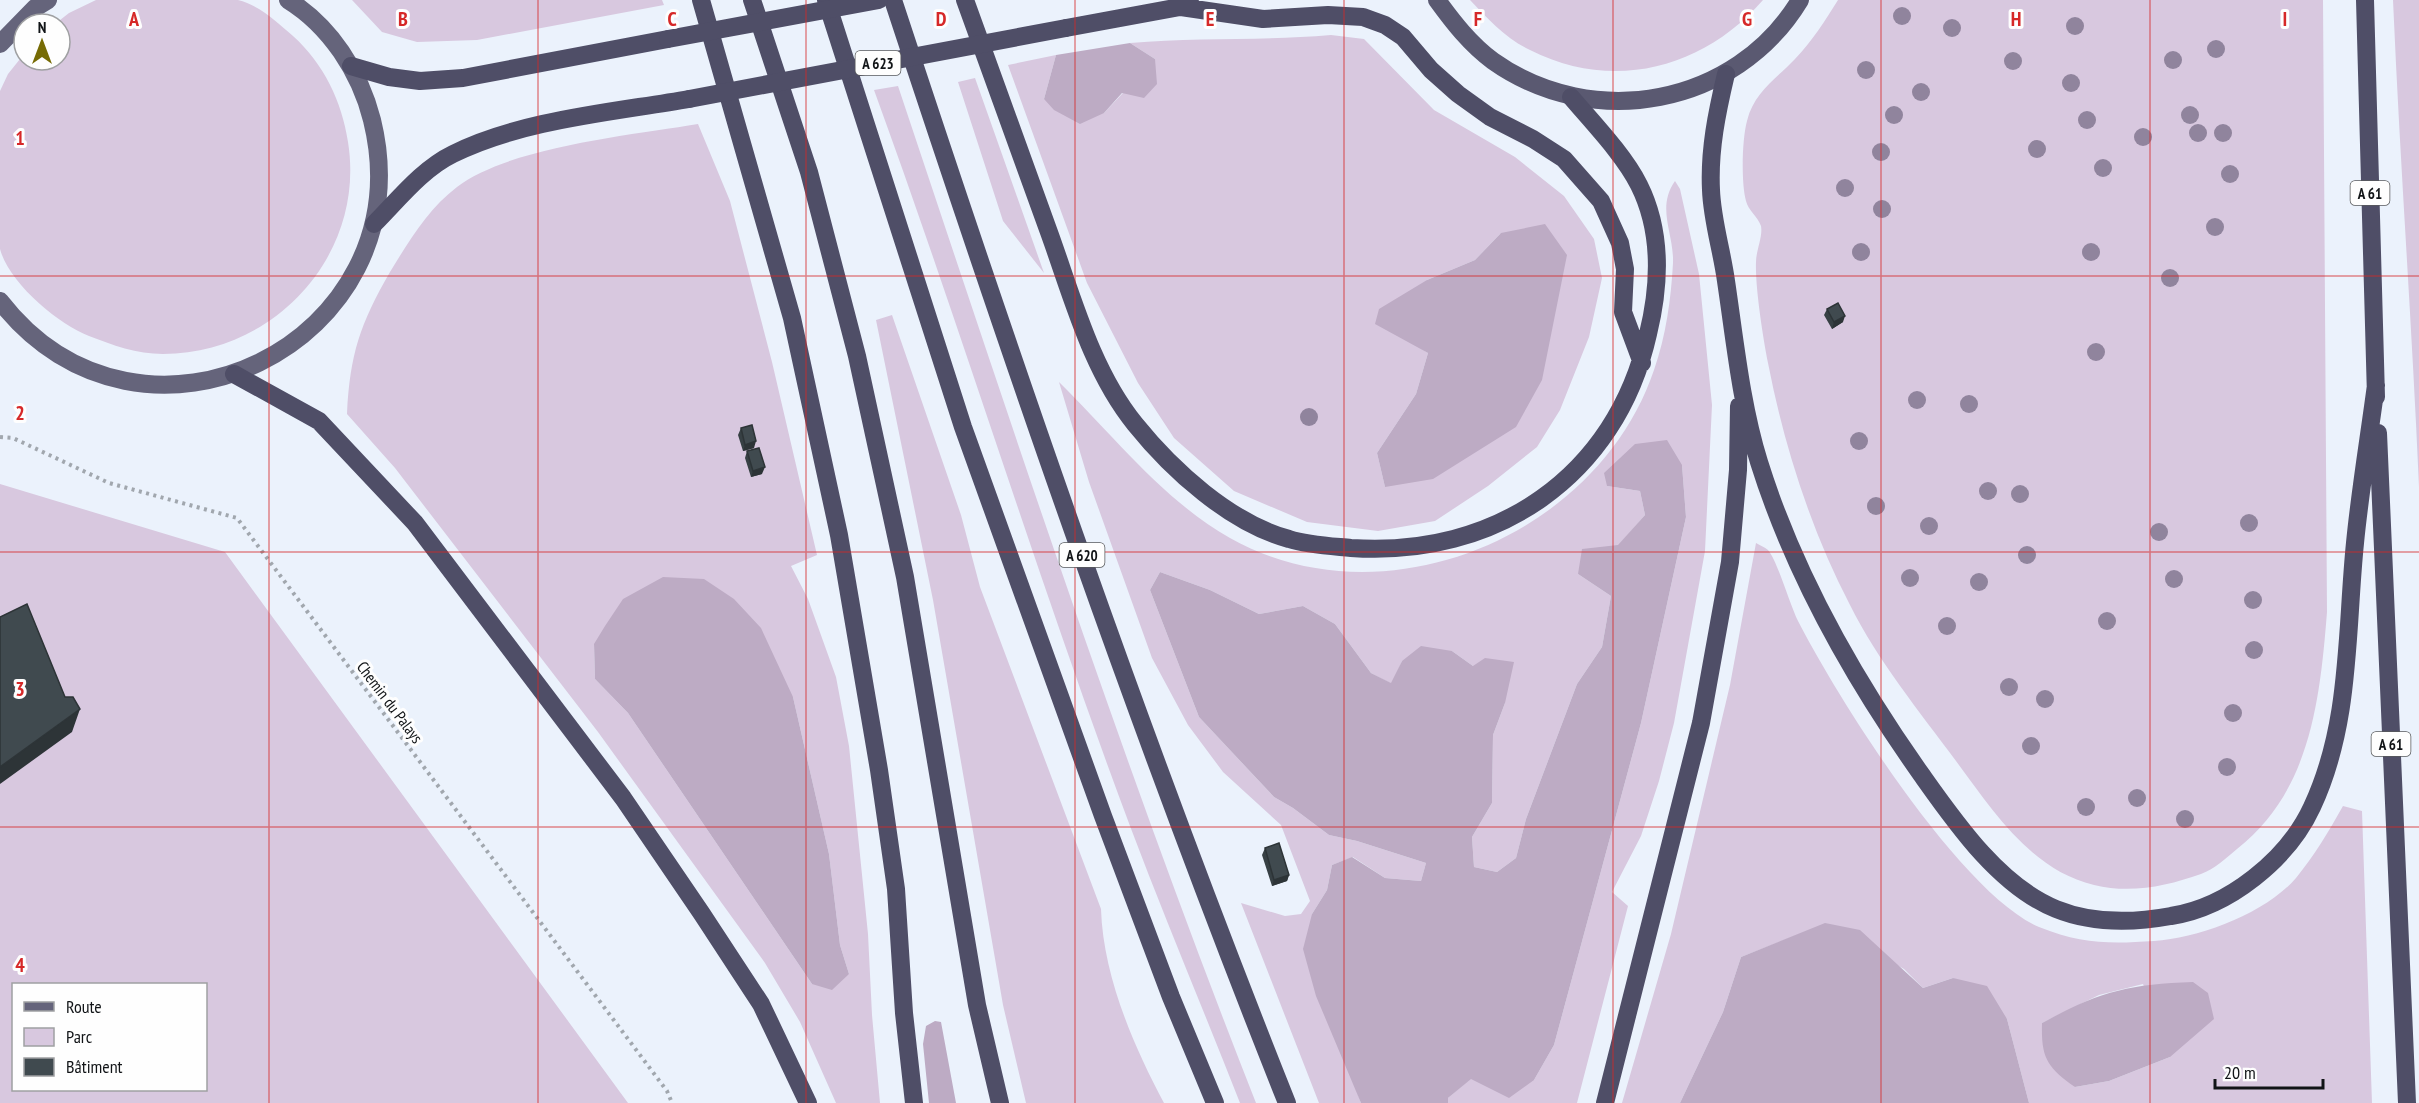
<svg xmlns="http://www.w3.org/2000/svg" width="2419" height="1103" viewBox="0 0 2419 1103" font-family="'PT Sans Narrow',sans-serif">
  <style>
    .green { fill: #d8c8df; fill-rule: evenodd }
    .forest { fill: #bdabc4 }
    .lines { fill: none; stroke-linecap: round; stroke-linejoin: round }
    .path { stroke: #a1a7ae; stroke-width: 4; stroke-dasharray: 3 4.5; stroke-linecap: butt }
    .primary { stroke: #65647b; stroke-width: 18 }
    .trunk { stroke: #5a5971; stroke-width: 18 }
    .motorway { stroke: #4f4e67; stroke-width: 18 }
    .motorway-bridge { stroke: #4f4e67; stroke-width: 18 }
    .tree { fill: #90849d }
    .wall { fill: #374044 }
    .shaded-wall { fill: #2d3437 }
    .building { fill: #404a4f; stroke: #2d3437; stroke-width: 1.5 }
    .grid { fill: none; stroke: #d62828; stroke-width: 1.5; stroke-opacity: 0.55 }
    .labels { text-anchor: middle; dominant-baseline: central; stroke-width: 6; stroke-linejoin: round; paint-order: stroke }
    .shield { fill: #fefefe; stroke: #585a5c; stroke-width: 1.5 }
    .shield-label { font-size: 15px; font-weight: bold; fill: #111417 }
    .street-label { font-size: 16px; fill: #111417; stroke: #fefefe }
    .grid-label { font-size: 20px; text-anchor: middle; font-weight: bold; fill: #d62828; stroke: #fefefe; stroke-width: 6; stroke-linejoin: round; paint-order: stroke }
  </style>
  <rect width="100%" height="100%" fill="#ebf2fc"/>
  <path class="green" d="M96 0C130 0 164 0 198 0 210 0 226 0 238 0 259 5 278 23 293 36 324 64 342 102 348 142 366 254 275 354 163 354 137 354 112 345 89 336 58 324 9 283 0 249 0 238 0 221 0 209 0 170 0 130 0 91L8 74 24 54V60H60V24H55L69 13Z
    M352 0H662L664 5 477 40 417 42 382 32Z
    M1470 0H1763C1703 69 1613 92 1530 50 1506 39 1488 19 1470 0Z
    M1838 0H2323L2327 612C2320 699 2311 791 2237 849 2226 858 2215 869 2201 874 2167 886 2131 894 2094 885 2031 870 1993 811 1956 761 1919 711 1878 661 1850 605 1811 530 1784 446 1768 363 1763 337 1755 287 1756 262 1756 251 1763 236 1761 226 1758 217 1748 210 1746 201 1741 183 1742 139 1747 121 1754 92 1776 79 1795 59 1812 41 1825 21 1838 0Z
    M2393 0H2419V487C2412 325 2400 163 2393 0Z
    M1331 35 1364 39 1434 110 1515 157 1564 196 1594 239 1602 278 1589 337 1560 410 1537 447 1488 486 1435 521 1378 531 1307 522 1234 491 1174 438 1138 383 1087 283 1008 65 1056 55 1044 99 1104 113 1155 59 1130 43C1197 37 1264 41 1331 35ZM1501 233 1385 487 1377 453 1416 394 1428 353 1408 340 1427 280 1475 260Z
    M975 78 1044 273 1003 221 958 82Z
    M898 86C1012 427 1124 768 1256 1103H1240C1204 1011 1165 919 1130 826 1039 583 963 334 874 90Z
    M698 124 730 201 772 362 817 555 791 566 808 599 836 677 849 746 868 934 872 1015 880 1103H836L800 1022 765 963 598 732 395 468 347 414C350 354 360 324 390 272 409 241 428 209 457 187 509 147 632 135 698 124ZM594 644 793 697 829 854 840 945 849 974 812 984 628 713 595 679Z
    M1675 181 1680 189 1699 274 1712 405 1705 551 1674 723 1659 781 1641 836 1612 892 1628 906 1577 1103H1448V1098L1471 1078 1534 1080 1554 1045 1641 723 1686 517 1682 465 1607 486 1640 491 1645 515 1618 546 1578 574 1611 596 1602 647 1577 684 1526 819 1516 858 1497 872 1474 867 1472 837 1492 803 1493 735 1505 703 1473 666 1452 651 1402 661 1392 684 1371 673 1335 624 1303 606 1259 614 1210 590 1160 572 1150 590 1199 717 1274 797 1293 808 1329 835 1357 841 1426 863 1421 881 1385 878 1353 857 1332 865 1327 890 1312 914 1352 1078 1361 1103H1319L1241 903 1285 916 1301 914 1310 901 1281 825 1223 772 1188 725 1152 658 1089 482 1059 382C1112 434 1164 501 1230 538 1384 625 1598 536 1654 370 1666 336 1671 299 1673 263 1674 233 1656 208 1675 181Z
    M892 315 961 515 980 587 1101 909C1103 975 1133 1045 1164 1103H1026L1003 1005 933 600 876 320Z
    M0 484 225 552 628 1103H0ZM14 984H206V1090H14Z
    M1756 543C1759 545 1765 547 1768 550 1777 560 1790 605 1798 621 1838 699 1960 893 2039 927 2081 944 2110 944 2154 941 2200 938 2266 913 2296 878 2314 856 2329 831 2343 806L2362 811 2372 1103H2029L2007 1019 1953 978 1923 988 1904 969 1825 924 1741 957 1723 1012 1680 1103H1622L1671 934 1730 685ZM2143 984 2170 1057 2109 1081 2075 1087 2042 1023 2099 995Z"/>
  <path class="forest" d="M1130 43 1155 59 1157 84 1144 98 1122 93 1104 113 1080 124 1054 110 1044 99 1056 55Z
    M1545 224 1567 255 1542 380 1516 427 1433 479 1385 487 1377 453 1416 394 1428 353 1375 324 1379 309 1427 280 1475 260 1501 233Z
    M1667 440 1682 465 1686 517 1641 723 1554 1045 1534 1080 1509 1098 1471 1079 1448 1098V1103H1361L1316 996 1303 949 1312 914 1327 890 1332 865 1352 857 1385 878 1421 881 1426 863 1357 841 1329 835 1293 808 1274 797 1199 717 1150 590 1160 572 1210 590 1259 614 1303 606 1335 624 1371 673 1391 683 1402 661 1421 646 1452 651 1473 666 1485 658 1514 662 1505 703 1493 735 1492 803 1472 837 1474 867 1497 872 1516 858 1526 819 1577 684 1602 647 1611 596 1578 574 1582 549 1618 545 1645 515 1640 491 1607 486 1604 473 1635 444Z
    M663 577 704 579 734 599 761 628 793 697 829 854 840 945 849 974 832 990 812 984 628 713 595 679 594 644 605 626 623 599Z
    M1825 923 1860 930 1923 988 1953 978 1987 986 2007 1019 2029 1103H1680L1723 1012 1741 957Z
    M2193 982 2208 993 2214 1019 2170 1057 2109 1081 2075 1087C2047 1067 2041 1058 2042 1023 2099 992 2128 984 2193 982Z
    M935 1021 941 1022 956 1103H929L923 1044 926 1026Z"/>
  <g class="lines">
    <path class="path" d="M0 437 13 438 109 483 237 518 667 1091 672 1103"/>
    <path class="primary" d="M0 44 35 8 48 0
      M0 301C141 483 427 343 372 120 360 72 330 26 288 0"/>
    <path class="trunk" d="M1437 0C1453 22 1470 44 1493 61 1593 132 1736 106 1800 0"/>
    <path class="motorway" d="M701 0 792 318 839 535 879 770 896 889 904 1013 914 1103
      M752 0 809 172 857 356 905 577 977 1005 1000 1103
      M826 0 963 427 1103 816 1171 997 1215 1103
      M893 0C1015 371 1142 740 1287 1103
      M965 0C993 78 1022 157 1050 235 1073 299 1092 371 1135 424 1172 470 1230 523 1289 539 1308 545 1330 546 1351 548 1495 558 1616 477 1648 334 1660 285 1662 231 1639 185 1624 155 1593 123 1571 97
      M2365 0 2376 397
      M1181 7 1263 19 1328 15 1363 17 1385 25 1403 37 1431 70 1458 94 1490 117 1533 139 1564 159 1601 201 1620 243 1625 269 1623 312 1642 363
      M1066 28 1191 5
      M351 66 389 77 420 81 463 78 668 39
      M1726 74C1717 112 1709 150 1711 190 1712 220 1722 251 1726 281 1735 341 1741 404 1759 462 1794 574 1853 678 1921 774 1955 822 1999 886 2056 909 2093 924 2133 923 2171 916 2229 907 2288 859 2312 807 2351 724 2346 632 2355 543 2360 491 2369 438 2376 385
      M374 224C398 200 422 169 453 154 520 120 615 112 689 99
      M234 374 319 421 415 523 623 798 702 914 761 1004 808 1103
      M2378 433 2407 1103
      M1605 1103 1701 723 1730 562 1738 470 1739 406"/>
    <path class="motorway-bridge" d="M668 39 879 0
      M689 99 1066 28"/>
  </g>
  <g class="tree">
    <circle cx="1902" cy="16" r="9"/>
    <circle cx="2075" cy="26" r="9"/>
    <circle cx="1952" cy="28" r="9"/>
    <circle cx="2216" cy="49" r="9"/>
    <circle cx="2173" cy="60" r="9"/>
    <circle cx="2013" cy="61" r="9"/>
    <circle cx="1866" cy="70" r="9"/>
    <circle cx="2071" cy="83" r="9"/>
    <circle cx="1921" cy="92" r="9"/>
    <circle cx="1894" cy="115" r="9"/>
    <circle cx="2190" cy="115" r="9"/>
    <circle cx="2087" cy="120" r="9"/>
    <circle cx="2198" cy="133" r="9"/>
    <circle cx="2223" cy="133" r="9"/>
    <circle cx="2143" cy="137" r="9"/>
    <circle cx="2037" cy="149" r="9"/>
    <circle cx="1881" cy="152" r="9"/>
    <circle cx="2103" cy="168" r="9"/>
    <circle cx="2230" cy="174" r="9"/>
    <circle cx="1845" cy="188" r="9"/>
    <circle cx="1882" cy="209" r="9"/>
    <circle cx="2215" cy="227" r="9"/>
    <circle cx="1861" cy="252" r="9"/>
    <circle cx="2091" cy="252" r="9"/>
    <circle cx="2170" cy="278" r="9"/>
    <circle cx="2096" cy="352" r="9"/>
    <circle cx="1917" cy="400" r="9"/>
    <circle cx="1969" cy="404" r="9"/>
    <circle cx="1309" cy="417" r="9"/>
    <circle cx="1859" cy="441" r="9"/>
    <circle cx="1988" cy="491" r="9"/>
    <circle cx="2020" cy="494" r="9"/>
    <circle cx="1876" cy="506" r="9"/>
    <circle cx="2249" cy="523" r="9"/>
    <circle cx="1929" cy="526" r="9"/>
    <circle cx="2159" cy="532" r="9"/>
    <circle cx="2027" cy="555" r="9"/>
    <circle cx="1910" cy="578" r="9"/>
    <circle cx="2174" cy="579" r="9"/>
    <circle cx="1979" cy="582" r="9"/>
    <circle cx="2253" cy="600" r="9"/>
    <circle cx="2107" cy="621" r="9"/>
    <circle cx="1947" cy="626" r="9"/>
    <circle cx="2254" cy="650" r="9"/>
    <circle cx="2009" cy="687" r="9"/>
    <circle cx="2045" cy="699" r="9"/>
    <circle cx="2233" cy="713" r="9"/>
    <circle cx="2031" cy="746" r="9"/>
    <circle cx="2227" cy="767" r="9"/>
    <circle cx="2137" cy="798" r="9"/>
    <circle cx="2086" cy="807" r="9"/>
    <circle cx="2185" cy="819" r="9"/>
  </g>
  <path class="wall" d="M1827 309 1843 322 1832 329 1824 315Z
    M741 428 754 448 743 451 738 435Z
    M747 451 762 474 751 477 745 458Z
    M1265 848 1289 875 1287 881 1272 886 1262 855Z"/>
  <path class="shaded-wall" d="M1845 316 1843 322 1832 329 1834 322Z
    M756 441 754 448 743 451 745 445Z
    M765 467 762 474 751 477 753 471Z
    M80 709 72 732 0 784V767Z
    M1289 875 1287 881 1272 886 1274 880Z"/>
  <path class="building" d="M1838 303 1845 316 1834 322 1827 309Z
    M752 425 756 441 745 445 741 428Z
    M759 448 765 467 753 471 747 451Z
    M27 604 65 697H73L80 709 0 767V617Z
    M1279 843 1289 875 1274 880 1265 848Z"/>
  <path class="grid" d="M269 0V1103M538 0V1103M806 0V1103M1075 0V1103M1344 0V1103M1613 0V1103M1881 0V1103M2150 0V1103M0 276H2419M0 552H2419M0 827H2419"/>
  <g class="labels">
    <g class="shield">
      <rect x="855.5" y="51" width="45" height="24" rx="4.5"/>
      <rect x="2350.5" y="181" width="39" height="24" rx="4.5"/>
      <rect x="1059.5" y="543" width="45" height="24" rx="4.5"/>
      <rect x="2371.5" y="732" width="39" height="24" rx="4.5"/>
    </g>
    <g class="shield-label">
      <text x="878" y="63">A 623</text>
      <text x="2370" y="193">A 61</text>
      <text x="1082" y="555">A 620</text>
      <text x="2391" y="744">A 61</text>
    </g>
    <g class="street-label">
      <text transform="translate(390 702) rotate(53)">Chemin du Palays</text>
    </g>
  </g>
  <g class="grid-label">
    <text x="134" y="26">A</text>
    <text x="403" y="26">B</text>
    <text x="672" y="26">C</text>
    <text x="941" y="26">D</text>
    <text x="1210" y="26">E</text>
    <text x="1478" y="26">F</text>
    <text x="1747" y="26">G</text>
    <text x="2016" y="26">H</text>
    <text x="2285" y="26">I</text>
    <text x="20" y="145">1</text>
    <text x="20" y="420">2</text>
    <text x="20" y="696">3</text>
    <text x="20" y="972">4</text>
  </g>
  <rect x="12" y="983" width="195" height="108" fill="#fefefe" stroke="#9fa0a2" stroke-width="1.5"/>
  <rect x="24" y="1002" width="30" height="9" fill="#65647b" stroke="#9fa0a2" stroke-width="1.5"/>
  <text x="66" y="1013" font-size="18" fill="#111417">Route</text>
  <rect x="24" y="1028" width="30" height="18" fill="#d8c8df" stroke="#9fa0a2" stroke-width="1.5"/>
  <text x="66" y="1043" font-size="18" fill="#111417">Parc</text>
  <rect x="24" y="1058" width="30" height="18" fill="#404a4f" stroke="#9fa0a2" stroke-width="1.5"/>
  <text x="66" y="1073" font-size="18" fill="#111417">Bâtiment</text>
  <g transform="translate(42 42)"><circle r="28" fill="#fefefe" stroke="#9fa0a2" stroke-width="1.5"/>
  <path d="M0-4.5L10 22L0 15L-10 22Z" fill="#766b04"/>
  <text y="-9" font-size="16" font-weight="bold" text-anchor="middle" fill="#111417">N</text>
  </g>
  <path d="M2215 1079v9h108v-9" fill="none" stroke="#111417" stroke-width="3"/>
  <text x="2224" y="1079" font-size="18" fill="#111417" stroke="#fefefe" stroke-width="4.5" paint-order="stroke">20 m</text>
</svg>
